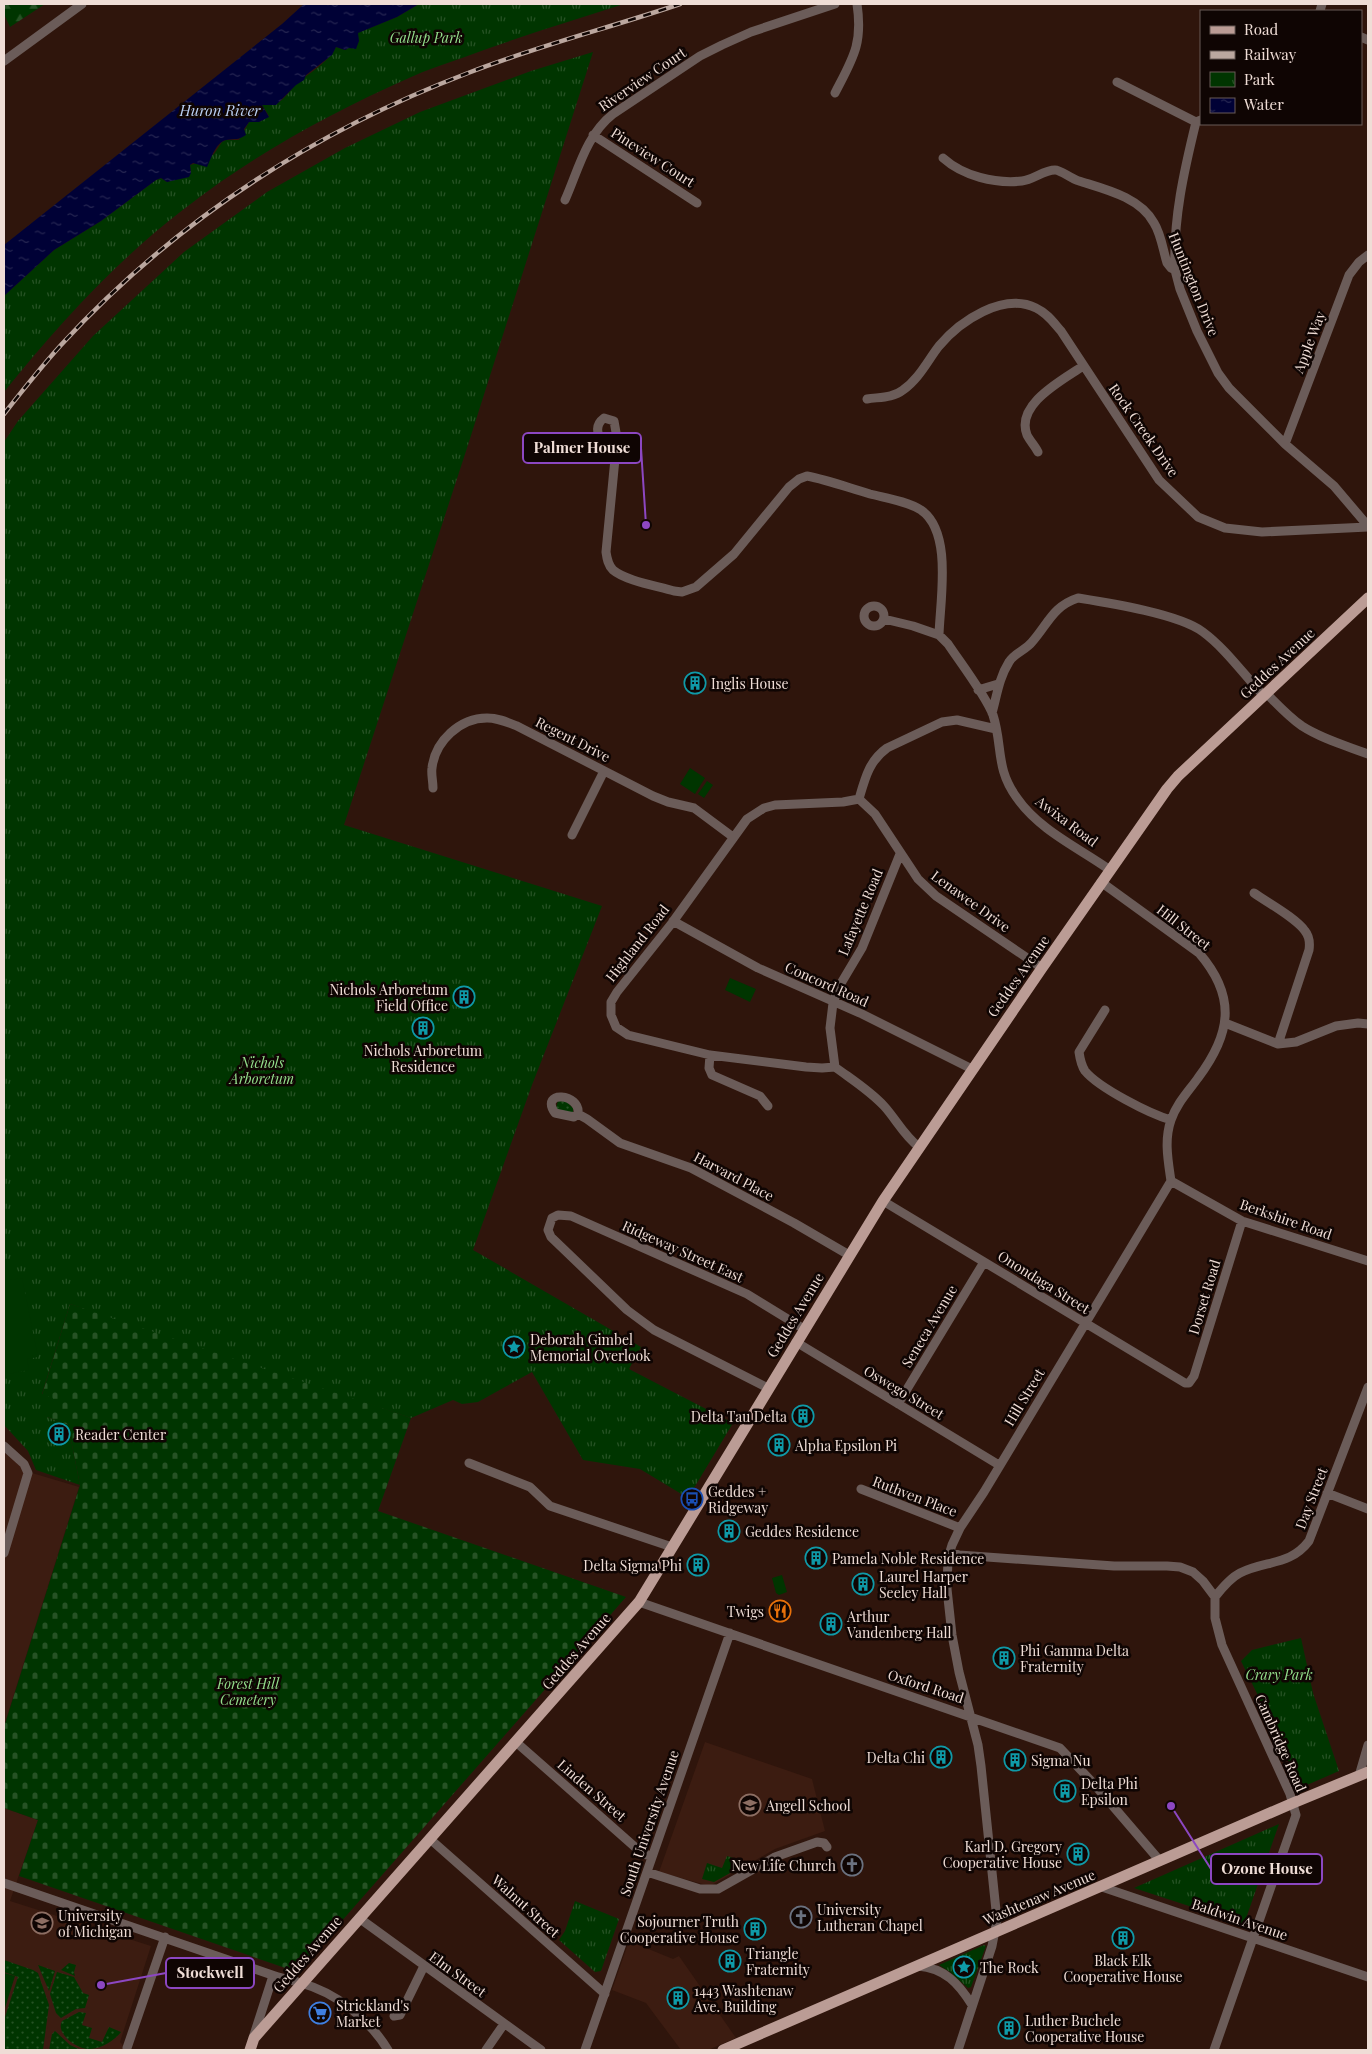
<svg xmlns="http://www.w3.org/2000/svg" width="1372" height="2054" viewBox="0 0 1372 2054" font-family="'Playfair Display',serif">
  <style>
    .built { fill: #3c1c11 }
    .grass { fill: url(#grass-dots) }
    .forest { fill: url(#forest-firs) }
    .cemetery { fill: url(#cemetery-stones) }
    .park { fill: url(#park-tufts) }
    .garden { fill: #003500 }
    .water { fill: url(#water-ripples) }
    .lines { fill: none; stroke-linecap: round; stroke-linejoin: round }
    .minor { stroke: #6b5c59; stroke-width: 9 }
    .major { stroke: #bb9c95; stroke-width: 11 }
    .rail-casing { stroke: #bba79f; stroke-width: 4.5 }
    .rail { stroke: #0f0503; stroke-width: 2.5; stroke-dasharray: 8; stroke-linecap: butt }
    .labels { text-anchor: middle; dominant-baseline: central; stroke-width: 5; stroke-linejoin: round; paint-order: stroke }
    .park-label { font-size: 14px; font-style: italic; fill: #93de8b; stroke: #0f0503 }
    .street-label { font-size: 14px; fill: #efddd6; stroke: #0f0503 }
    .poi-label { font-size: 14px; fill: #efddd6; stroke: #0f0503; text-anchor: start }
    .water-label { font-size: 15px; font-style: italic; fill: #bbd0f3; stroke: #0f0503 }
    .leader { fill: none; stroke: #8c47c2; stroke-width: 2 }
    .callout-dot { fill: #8c47c2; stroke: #0f0503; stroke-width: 2 }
    .callout { fill: #0f0503; stroke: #8c47c2; stroke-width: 2 }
    .callout-label { font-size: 15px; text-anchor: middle; font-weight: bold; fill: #efddd6 }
  </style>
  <defs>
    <pattern id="grass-dots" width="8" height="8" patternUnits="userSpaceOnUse" patternTransform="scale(1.25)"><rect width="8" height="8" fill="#003500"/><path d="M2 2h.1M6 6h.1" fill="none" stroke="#265224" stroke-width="1.8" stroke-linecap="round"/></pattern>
    <pattern id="forest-firs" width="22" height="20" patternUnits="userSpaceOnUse" patternTransform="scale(1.25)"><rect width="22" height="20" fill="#003500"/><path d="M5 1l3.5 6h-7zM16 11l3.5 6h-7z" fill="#265224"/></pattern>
    <pattern id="cemetery-stones" width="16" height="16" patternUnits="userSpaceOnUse" patternTransform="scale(1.25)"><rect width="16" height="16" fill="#003500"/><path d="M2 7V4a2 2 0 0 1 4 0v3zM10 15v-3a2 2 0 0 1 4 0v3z" fill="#265224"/></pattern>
    <pattern id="park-tufts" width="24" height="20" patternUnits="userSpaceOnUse" patternTransform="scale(1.25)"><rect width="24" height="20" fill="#003500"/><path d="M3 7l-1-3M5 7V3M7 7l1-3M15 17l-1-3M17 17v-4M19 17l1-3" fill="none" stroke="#265224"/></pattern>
    <pattern id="water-ripples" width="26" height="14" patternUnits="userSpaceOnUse" patternTransform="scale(1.25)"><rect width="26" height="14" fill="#000136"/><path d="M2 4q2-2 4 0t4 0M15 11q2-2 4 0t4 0" fill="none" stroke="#262652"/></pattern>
  </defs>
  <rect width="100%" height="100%" fill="#2f150c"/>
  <path class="built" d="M4 1441 26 1461 32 1473 79 1487 4 1726Z
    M705 1742 812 1779 825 1831 775 1849 710 1886 659 1872Z
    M4 1808 38 1820 10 1901 151 1946 120 2042 127 2050H4Z
    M629 1941 673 1959 679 1956 736 2038 708 2050H681L646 2003 612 1990Z"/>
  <path class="grass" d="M558 1101H566L573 1108V1113L559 1111 556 1108Z
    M4 1960 33 1970 38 1973 49 2005 43 2050H4V2020L18 1977 4 1972Z
    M69 1963 76 1965 74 1972 75 1976 61 1970Z
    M38 1965 55 1971 49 1991Z
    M57 1972 74 1977 83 1993 89 1995 85 2008 76 2009 61 2018 56 2013 50 1994Z
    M79 2012 86 2013 82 2025 92 2028 89 2038 102 2042 109 2027 121 2032C115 2040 101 2049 90 2049 78 2050 55 2034 62 2021Z
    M55 2031 70 2045 81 2050H49L52 2034Z"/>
  <path class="forest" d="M4 4H45L10 27 4 14Z"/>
  <path class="cemetery" d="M70 1304 183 1338 411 1418 378 1511 626 1597 297 1972 19 1876 38 1820 4 1808V1727L80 1485 68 1425 47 1417 42 1395Z"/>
  <path class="park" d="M419 4H624C570 21 516 38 462 58 445 64 426 70 409 78 330 113 253 155 184 209 116 261 58 325 4 392V296L54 250 101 221 156 180 161 178 167 182 183 177 191 173 190 165 198 163 214 154 222 142 226 140H239L249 122H259L269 116 262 105C266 104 272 105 277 103 283 101 291 89 296 84 309 73 328 63 336 47L345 50 359 41 357 33 397 17Z
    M593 52 467 448 344 825 602 906 532 1085 473 1250 641 1347 629 1369 733 1423 688 1498 640 1469 583 1460 532 1372 478 1402 462 1404 453 1400 411 1418 70 1304 42 1394 53 1398 47 1417 68 1425 80 1485 36 1470 28 1451 4 1425V442L18 421 93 336 184 252 267 192 345 148 420 112 531 71Z
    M1301 1638 1313 1693 1339 1771 1300 1788 1271 1722 1241 1661 1252 1650Z
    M1279 1824 1244 1924 1134 1888Z
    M727 1856 748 1863 714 1882 702 1879 707 1863 722 1868Z
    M575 1901 619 1919 601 1971 595 1972 559 1940 565 1931Z
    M984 1945 986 1946 971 1987 968 1988 950 1972 939 1965Z"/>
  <path class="garden" d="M690 768 705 778 695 794 680 784Z
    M707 781 713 785 704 798 698 794Z
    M730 978 756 989 750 1002 725 990Z
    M4 1259H6L10 1280 22 1278 38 1357 27 1359 29 1370 8 1374 4 1355Z
    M782 1575 787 1592 779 1595 776 1593 772 1578Z
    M4 1973 15 1976 4 2011Z"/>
  <path class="water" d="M304 4H419L397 17 358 33 359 41 356 49 349 48 345 50 336 47 332 55 306 75 304 80 296 85 276 105H262L269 117 259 122H249L244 129 246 135C237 141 236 138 226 140 216 142 211 159 207 167L193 163 190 165 191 173 189 177 167 182 161 178 156 180 101 221 54 250 4 296V245L282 24Z"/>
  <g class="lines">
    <path class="minor" d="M1320 11 1322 4
      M1361 37 1368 40
      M4 61 82 4
      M1117 82 1196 122
      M835 93C853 58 863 44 857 4
      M593 135 697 203
      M943 158C963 176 995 184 1022 181 1033 180 1044 170 1055 170 1061 170 1071 179 1079 181 1104 189 1140 197 1154 223 1161 234 1163 250 1167 263L1171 268 1175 270 1180 289 1197 331 1218 373 1229 388 1285 444 1334 486 1368 526
      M565 200C578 171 586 135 613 114L700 56 722 45 751 32 835 4
      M1175 270C1173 219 1184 171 1196 122L1201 120
      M867 399C879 397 893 398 903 390 919 379 928 360 939 346 960 321 1003 292 1036 308 1047 313 1054 323 1061 331L1159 480 1198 517 1225 528 1262 532 1368 527
      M1285 444 1349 275 1359 262 1368 255
      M1038 452C1035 446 1030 441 1027 435 1015 404 1063 380 1083 366
      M614 458C606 446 588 430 604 418L614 421 617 438 606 552C607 559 608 565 613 570 626 581 658 586 674 591L682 592 696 587 734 554 789 487 799 479 807 476C828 480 849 488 870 494 886 498 907 501 921 510 953 532 940 600 939 635L948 644C960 662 986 696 993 715 1003 746 995 768 1017 798 1039 830 1079 848 1110 870
      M864 616a10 10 0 1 1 20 0a10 10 0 1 1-20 0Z
      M884 619 913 626 939 635
      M978 690 998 684
      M1267 694C1278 705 1289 717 1302 726 1322 739 1347 746 1368 754
      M992 713C997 695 999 678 1009 662 1014 653 1026 650 1032 642 1048 624 1053 606 1078 598 1109 603 1179 614 1203 632 1226 649 1244 675 1264 696
      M433 788C433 781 431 774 432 768 435 741 460 718 487 718 498 718 507 722 517 726L653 796 668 802 694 808 733 837
      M859 799 843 802 775 805 764 808 747 819 672 923 617 992 611 1002V1015L616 1027 628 1035 710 1055 806 1067 822 1068 835 1067C851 1079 869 1090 884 1106 896 1119 904 1136 919 1147
      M859 799 875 814 918 879 936 896 1042 968
      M859 799C865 778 869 761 887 748L942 722 957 720 996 729
      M572 835 604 771
      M1254 893C1268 903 1296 918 1305 931 1310 937 1310 943 1309 950L1278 1044
      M673 921 758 968 862 1014 972 1069
      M1105 1010 1079 1052C1080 1059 1081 1065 1085 1071 1099 1088 1150 1114 1171 1120
      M1225 1023 1278 1044 1296 1042 1336 1026 1358 1023 1368 1024
      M710 1055 709 1068 712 1075 760 1096 768 1106
      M835 1067 830 1028 833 1003 840 985 862 948 900 854
      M578 1114C581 1093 539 1090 555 1113L574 1117 578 1114 587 1119 620 1143 691 1168 794 1223 849 1255
      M1171 1181 1242 1221 1368 1261
      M883 1201 1185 1383H1189L1194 1376 1242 1221
      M796 1342 999 1465
      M768 1388 654 1330 627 1310 551 1237 548 1230 552 1218 558 1215 571 1216 747 1294 804 1329
      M898 1404 984 1262
      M4 1446 24 1464 28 1473 4 1553
      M469 1463 530 1487 550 1506 672 1547
      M861 1489 960 1528
      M1327 1493 1368 1509
      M950 1552 959 1555 1114 1566H1167L1180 1567 1193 1572 1203 1581 1215 1597V1618L1222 1645 1290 1794 1296 1815 1214 2050
      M1215 1597C1222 1588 1230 1578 1240 1573 1266 1560 1290 1566 1309 1541L1368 1387
      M639 1602 1060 1748 1094 1784 1160 1861
      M516 1742 643 1854 652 1856
      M1359 1776 1368 1745
      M430 1839 605 1994
      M647 1872 700 1889H718L775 1857 817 1842 824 1843 827 1847
      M4 1883 275 1976C283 1979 292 1980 301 1983 337 1993 369 2019 388 2050
      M1102 1887 1368 1977
      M359 1918 541 2050
      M918 1966C945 1968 959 1984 972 2005
      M394 2016 400 2015 424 1966
      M254 2035 273 1976
      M127 2048 165 1937
      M486 2050 504 2024
      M585 2050 730 1633
      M958 2050 992 1946 997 1920 981 1766 978 1745 959 1672 952 1635 947 1589 948 1558 952 1545 960 1528 984 1492 1171 1181C1168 1160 1164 1140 1171 1120 1177 1103 1188 1092 1198 1078 1231 1034 1237 997 1199 953L1101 882"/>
    <path class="major" d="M250 2050 254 2038 639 1602 883 1201 1042 968 1167 789 1178 776 1368 598
      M723 2050 1293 1803 1368 1772"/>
    <g class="rail-casing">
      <path id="rail" d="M4 414C22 391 41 367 61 345 175 221 310 133 468 73 537 46 609 28 680 4"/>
    </g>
    <use href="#rail" class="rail"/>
  </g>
  <defs>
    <g id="building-ring" transform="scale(1.125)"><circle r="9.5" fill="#0f0503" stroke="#0f9aa8" stroke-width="1.5"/><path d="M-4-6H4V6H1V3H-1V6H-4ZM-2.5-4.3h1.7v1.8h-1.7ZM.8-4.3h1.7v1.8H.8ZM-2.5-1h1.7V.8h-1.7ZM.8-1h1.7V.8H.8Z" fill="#0f9aa8"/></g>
    <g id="sight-ring" transform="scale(1.125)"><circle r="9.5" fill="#0f0503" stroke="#0f9aa8" stroke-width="1.5"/><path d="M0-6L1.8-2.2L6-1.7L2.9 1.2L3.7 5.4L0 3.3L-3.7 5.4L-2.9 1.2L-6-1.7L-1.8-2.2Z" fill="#0f9aa8"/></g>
    <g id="bus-ring" transform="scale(1.125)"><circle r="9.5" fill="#0f0503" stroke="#1a4fb4" stroke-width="1.5"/><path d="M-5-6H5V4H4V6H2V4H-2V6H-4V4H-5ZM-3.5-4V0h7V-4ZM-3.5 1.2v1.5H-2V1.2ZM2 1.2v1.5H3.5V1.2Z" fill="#1a4fb4"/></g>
    <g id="restaurant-ring" transform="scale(1.125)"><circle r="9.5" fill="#0f0503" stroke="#e8710a" stroke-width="1.5"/><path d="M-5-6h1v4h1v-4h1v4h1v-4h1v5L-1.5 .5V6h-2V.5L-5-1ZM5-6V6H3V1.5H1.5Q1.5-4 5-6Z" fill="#e8710a"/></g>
    <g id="school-ring" transform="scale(1.125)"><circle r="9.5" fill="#0f0503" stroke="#8d6e63" stroke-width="1.5"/><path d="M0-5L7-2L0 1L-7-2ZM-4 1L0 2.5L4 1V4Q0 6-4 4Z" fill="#8d6e63"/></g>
    <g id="church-ring" transform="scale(1.125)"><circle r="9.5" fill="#0f0503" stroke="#6b7280" stroke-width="1.5"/><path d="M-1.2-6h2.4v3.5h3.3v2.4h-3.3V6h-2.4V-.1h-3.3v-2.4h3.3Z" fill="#6b7280"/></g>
    <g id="university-ring" transform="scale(1.125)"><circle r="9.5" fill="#0f0503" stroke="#8d6e63" stroke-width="1.5"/><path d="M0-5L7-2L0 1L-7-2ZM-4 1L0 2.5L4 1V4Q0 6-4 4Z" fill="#8d6e63"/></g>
    <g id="supermarket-ring" transform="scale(1.125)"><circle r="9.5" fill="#0f0503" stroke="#3f7fe0" stroke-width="1.5"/><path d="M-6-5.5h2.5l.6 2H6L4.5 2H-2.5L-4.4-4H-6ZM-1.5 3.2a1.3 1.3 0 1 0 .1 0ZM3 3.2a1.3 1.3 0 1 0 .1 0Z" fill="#3f7fe0"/></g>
  </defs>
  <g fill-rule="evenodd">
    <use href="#building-ring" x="695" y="683"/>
    <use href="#building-ring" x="464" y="997"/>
    <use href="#building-ring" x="423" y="1028"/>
    <use href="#sight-ring" x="514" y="1347"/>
    <use href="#building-ring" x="803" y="1416"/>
    <use href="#building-ring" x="59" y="1434"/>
    <use href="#building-ring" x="779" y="1445"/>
    <use href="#bus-ring" x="692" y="1499"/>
    <use href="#building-ring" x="729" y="1531"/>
    <use href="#building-ring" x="816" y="1558"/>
    <use href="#building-ring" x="698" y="1565"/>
    <use href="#building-ring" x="863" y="1584"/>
    <use href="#restaurant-ring" x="780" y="1611"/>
    <use href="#building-ring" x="831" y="1624"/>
    <use href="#building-ring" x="1004" y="1658"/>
    <use href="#building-ring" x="941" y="1757"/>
    <use href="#building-ring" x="1015" y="1760"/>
    <use href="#building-ring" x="1065" y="1791"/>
    <use href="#school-ring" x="750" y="1805"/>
    <use href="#building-ring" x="1078" y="1854"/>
    <use href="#church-ring" x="852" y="1865"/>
    <use href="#church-ring" x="801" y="1917"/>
    <use href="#university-ring" x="42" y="1923"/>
    <use href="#building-ring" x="755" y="1929"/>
    <use href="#building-ring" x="1123" y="1938"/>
    <use href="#building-ring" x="730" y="1961"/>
    <use href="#sight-ring" x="964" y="1967"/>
    <use href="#building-ring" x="678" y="1998"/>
    <use href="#supermarket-ring" x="320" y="2013"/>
    <use href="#building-ring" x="1009" y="2028"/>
  </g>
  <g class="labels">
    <g class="park-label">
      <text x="426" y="37">Gallup Park</text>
      <text x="262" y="1062">Nichols<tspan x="262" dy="16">Arboretum</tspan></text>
      <text x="1279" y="1674">Crary Park</text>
      <text x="248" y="1683">Forest Hill<tspan x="248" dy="16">Cemetery</tspan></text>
    </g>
    <g class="street-label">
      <text transform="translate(642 79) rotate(-34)">Riverview Court</text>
      <text transform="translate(653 157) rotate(33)">Pineview Court</text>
      <text transform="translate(1194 284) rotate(68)">Huntington Drive</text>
      <text transform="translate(1309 342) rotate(-69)">Apple Way</text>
      <text transform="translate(1144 430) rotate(55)">Rock Creek Drive</text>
      <text transform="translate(1277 663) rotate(-43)">Geddes Avenue</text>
      <text transform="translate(573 739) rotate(27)">Regent Drive</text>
      <text transform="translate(1067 821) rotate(37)">Awixa Road</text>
      <text transform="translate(971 901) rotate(36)">Lenawee Drive</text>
      <text transform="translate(860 912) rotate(-67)">Lafayette Road</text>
      <text transform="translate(1184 927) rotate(38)">Hill Street</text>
      <text transform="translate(637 943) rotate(-52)">Highland Road</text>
      <text transform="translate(1018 976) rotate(-55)">Geddes Avenue</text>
      <text transform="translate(827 984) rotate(24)">Concord Road</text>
      <text transform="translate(734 1176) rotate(28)">Harvard Place</text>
      <text transform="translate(1286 1219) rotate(19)">Berkshire Road</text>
      <text transform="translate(683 1251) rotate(24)">Ridgeway Street East</text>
      <text transform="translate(1044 1282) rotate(32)">Onondaga Street</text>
      <text transform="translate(1204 1297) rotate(-73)">Dorset Road</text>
      <text transform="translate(795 1315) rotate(-59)">Geddes Avenue</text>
      <text transform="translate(929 1326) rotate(-59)">Seneca Avenue</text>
      <text transform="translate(904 1392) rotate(31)">Oswego Street</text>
      <text transform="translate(1024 1397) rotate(-59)">Hill Street</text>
      <text transform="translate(915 1496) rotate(21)">Ruthven Place</text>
      <text transform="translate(1311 1498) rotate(-69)">Day Street</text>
      <text transform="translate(576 1651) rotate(-49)">Geddes Avenue</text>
      <text transform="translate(926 1686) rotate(18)">Oxford Road</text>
      <text transform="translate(1281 1743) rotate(66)">Cambridge Road</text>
      <text transform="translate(592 1790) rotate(41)">Linden Street</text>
      <text transform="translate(649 1823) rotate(-71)">South University Avenue</text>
      <text transform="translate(1039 1897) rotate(-23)">Washtenaw Avenue</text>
      <text transform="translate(526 1906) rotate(42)">Walnut Street</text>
      <text transform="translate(1240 1919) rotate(19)">Baldwin Avenue</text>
      <text transform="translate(307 1954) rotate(-49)">Geddes Avenue</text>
      <text transform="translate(458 1974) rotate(36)">Elm Street</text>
    </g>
    <g class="poi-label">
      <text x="711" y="683">Inglis House</text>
      <text x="448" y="989" text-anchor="end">Nichols Arboretum<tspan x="448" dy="16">Field Office</tspan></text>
      <text x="423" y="1050" text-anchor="middle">Nichols Arboretum<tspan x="423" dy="16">Residence</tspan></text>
      <text x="530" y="1339">Deborah Gimbel<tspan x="530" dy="16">Memorial Overlook</tspan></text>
      <text x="787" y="1416" text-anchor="end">Delta Tau Delta</text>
      <text x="75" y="1434">Reader Center</text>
      <text x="795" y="1445">Alpha Epsilon Pi</text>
      <text x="708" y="1491">Geddes +<tspan x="708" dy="16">Ridgeway</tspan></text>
      <text x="745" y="1531">Geddes Residence</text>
      <text x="832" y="1558">Pamela Noble Residence</text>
      <text x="682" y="1565" text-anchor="end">Delta Sigma Phi</text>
      <text x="879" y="1576">Laurel Harper<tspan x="879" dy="16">Seeley Hall</tspan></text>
      <text x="764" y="1611" text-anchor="end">Twigs</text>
      <text x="847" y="1616">Arthur<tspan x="847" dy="16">Vandenberg Hall</tspan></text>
      <text x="1020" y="1650">Phi Gamma Delta<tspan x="1020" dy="16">Fraternity</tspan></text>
      <text x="925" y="1757" text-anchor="end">Delta Chi</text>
      <text x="1031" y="1760">Sigma Nu</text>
      <text x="1081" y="1783">Delta Phi<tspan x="1081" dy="16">Epsilon</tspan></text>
      <text x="766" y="1805">Angell School</text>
      <text x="1062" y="1846" text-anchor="end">Karl D. Gregory<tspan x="1062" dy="16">Cooperative House</tspan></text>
      <text x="836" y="1865" text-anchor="end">New Life Church</text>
      <text x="817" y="1909">University<tspan x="817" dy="16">Lutheran Chapel</tspan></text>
      <text x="58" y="1915">University<tspan x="58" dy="16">of Michigan</tspan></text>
      <text x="739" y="1921" text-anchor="end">Sojourner Truth<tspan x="739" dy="16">Cooperative House</tspan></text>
      <text x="746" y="1953">Triangle<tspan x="746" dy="16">Fraternity</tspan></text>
      <text x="1123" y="1960" text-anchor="middle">Black Elk<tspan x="1123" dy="16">Cooperative House</tspan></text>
      <text x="980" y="1967">The Rock</text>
      <text x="694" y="1990">1443 Washtenaw<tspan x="694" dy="16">Ave. Building</tspan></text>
      <text x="336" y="2005">Strickland's<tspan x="336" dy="16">Market</tspan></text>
      <text x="1025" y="2020">Luther Buchele<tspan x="1025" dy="16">Cooperative House</tspan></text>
    </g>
    <g class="water-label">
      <text x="220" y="110">Huron River</text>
    </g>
  </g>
  <path class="leader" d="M646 525L641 448M1171 1806L1211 1869M101 1985L166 1973"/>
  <g class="callout-dot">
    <circle cx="646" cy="525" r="5"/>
    <circle cx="1171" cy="1806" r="5"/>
    <circle cx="101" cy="1985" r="5"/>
  </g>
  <g class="callout">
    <rect x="523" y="433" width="118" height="30" rx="5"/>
    <rect x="1211" y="1854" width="111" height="30" rx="5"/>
    <rect x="166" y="1958" width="88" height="30" rx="5"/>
  </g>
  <g class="callout-label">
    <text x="582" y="453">Palmer House</text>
    <text x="1267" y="1874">Ozone House</text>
    <text x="210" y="1978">Stockwell</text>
  </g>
  <rect width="1372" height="2054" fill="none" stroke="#efddd6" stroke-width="10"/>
  <rect x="1200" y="10" width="162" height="115" fill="#0f0503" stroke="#695b57"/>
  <rect x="1210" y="26" width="25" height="8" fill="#bb9c95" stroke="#695b57"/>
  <text x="1244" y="35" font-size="15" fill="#efddd6">Road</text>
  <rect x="1210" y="51" width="25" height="8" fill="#bba79f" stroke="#695b57"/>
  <text x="1244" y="60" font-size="15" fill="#efddd6">Railway</text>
  <rect x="1210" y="72" width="25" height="15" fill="url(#park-tufts)" stroke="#695b57"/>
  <text x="1244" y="85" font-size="15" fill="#efddd6">Park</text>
  <rect x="1210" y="98" width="25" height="15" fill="url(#water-ripples)" stroke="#695b57"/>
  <text x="1244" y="110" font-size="15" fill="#efddd6">Water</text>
</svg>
